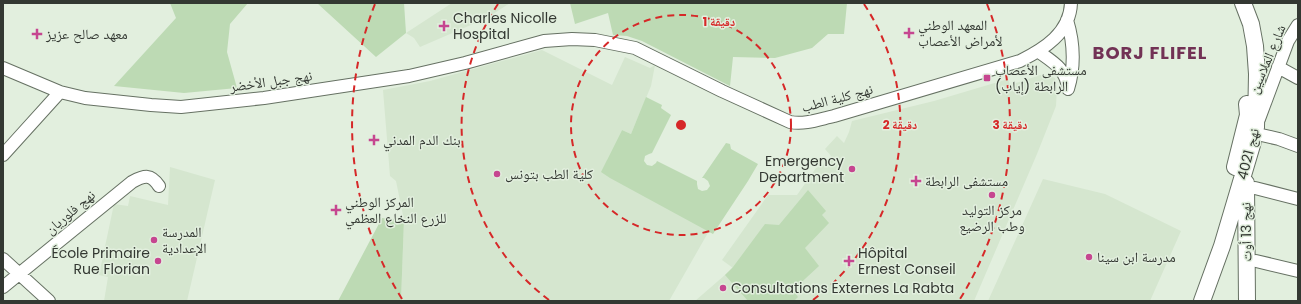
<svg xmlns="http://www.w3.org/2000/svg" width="1301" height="304" viewBox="0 0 1301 304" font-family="Poppins,'Noto Naskh Arabic',sans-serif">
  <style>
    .built { fill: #d5e6cf }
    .green { fill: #bddab4 }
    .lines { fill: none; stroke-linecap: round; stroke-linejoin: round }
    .minor-casing { stroke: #667163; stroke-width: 14 }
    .major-casing { stroke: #667163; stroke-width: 18 }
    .minor { stroke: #fff; stroke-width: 12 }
    .major { stroke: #fff; stroke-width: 16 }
    .ring { fill: none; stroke: #d62828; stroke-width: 2; stroke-dasharray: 7 5 }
    .poi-dot { fill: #c64690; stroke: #e2efde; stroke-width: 1.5 }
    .labels { text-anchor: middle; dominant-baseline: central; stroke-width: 3; stroke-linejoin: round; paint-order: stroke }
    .poi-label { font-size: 14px; fill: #333832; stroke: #e2efde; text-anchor: start }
    .street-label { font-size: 14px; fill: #333832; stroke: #e2efde }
    .district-label { font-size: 18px; font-weight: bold; letter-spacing: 1px; fill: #723255; stroke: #e2efde }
    .centre { fill: #d62828; stroke: #e2efde; stroke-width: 2 }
    .ring-label { font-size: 12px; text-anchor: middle; font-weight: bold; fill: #d62828; stroke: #e2efde; stroke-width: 3; stroke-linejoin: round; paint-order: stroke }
  </style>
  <rect width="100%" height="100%" fill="#e2efde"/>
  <path class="built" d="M452 3H510L487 18 420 47 414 38 406 33Z
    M542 50 612 85 625 57 650 68 655 65 651 86 631 134 622 130 607 160 709 231 669 301H401L404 220 396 181 390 176 383 90 430 81Z
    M1040 75H1047L1055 78 1057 87 1056 106 1037 154 974 301H695L733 268 722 260 768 195H797L816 168 823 165 831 156 825 149 837 136 844 143 849 132 852 121 934 101 1008 79 1010 85Z
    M170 167 215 180 187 301H104L108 277 99 275 114 204 128 206 130 196 168 205Z
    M1043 179 1105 194 1181 231 1150 301H988Z"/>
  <path class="green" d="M170 3H248L230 24 227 52 237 88 184 93 114 86 176 18Z
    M317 3H404L406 33 376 57Z
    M570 3H847L844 34H828L812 48 775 58 733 57 730 86 642 41 627 36 613 35 608 13 575 24Z
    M646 97 662 105 661 108 671 115 652 153 649 154 645 156 644 161 647 165 652 166 656 163 657 161 697 181V184L698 189 702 191 707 190 710 186 708 181 704 178H702L726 143 730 144 731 149 758 164 748 181 713 234 610 178 601 172 622 130 631 134Z
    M808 190 826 211 822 215 829 223 805 248 819 266 793 290 798 297 794 301H748L725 275 733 267 765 224 779 225Z
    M382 218 404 220 401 301H338Z"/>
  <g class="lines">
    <g class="minor-casing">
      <path id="minor" d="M1067 20C1074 43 1075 66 1068 89
        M1039 52C1053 62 1066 69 1068 88
        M1278 67 1298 78
        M3 68 60 92 85 98 151 105 181 107 264 98 409 76 465 63 544 41 572 39 595 40 635 48 722 91 790 122C805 125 820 119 834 116L1020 61C1044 49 1070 33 1071 3
        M1259 119 1288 41 1298 25
        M1257 134 1279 139 1298 146
        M3 155 60 92
        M1255 188 1298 199
        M3 259 49 301
        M1256 261 1298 271
        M3 287 132 182C145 175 151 174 159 186"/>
    </g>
    <g class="major-casing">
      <path id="major" d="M1235 167 1248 115 1247 104
        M1246 183 1247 301
        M1202 301 1222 246 1252 145 1256 127 1257 74 1255 46 1251 24 1243 3"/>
    </g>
    <use href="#minor" class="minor"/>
    <use href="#major" class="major"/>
  </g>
  <g class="ring">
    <circle cx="681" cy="125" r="110"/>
    <path d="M549 300A219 219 0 0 1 498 4M864 4A219 219 0 0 1 813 300"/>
    <path d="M402 299A329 329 0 0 1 375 4M987 4A329 329 0 0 1 960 299"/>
  </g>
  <g class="poi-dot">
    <path d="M442 20h4v4h4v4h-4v4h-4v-4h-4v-4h4z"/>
    <path d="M907 27h4v4h4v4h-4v4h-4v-4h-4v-4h4z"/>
    <path d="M35 28h4v4h4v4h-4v4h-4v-4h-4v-4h4z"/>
    <rect x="983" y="74" width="8" height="8" rx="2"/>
    <path d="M372 134h4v4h4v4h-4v4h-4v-4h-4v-4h4z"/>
    <circle cx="852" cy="169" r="4"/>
    <circle cx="497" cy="174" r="4"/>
    <path d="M914 175h4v4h4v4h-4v4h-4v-4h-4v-4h4z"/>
    <circle cx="992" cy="195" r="4"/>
    <path d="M334 204h4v4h4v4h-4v4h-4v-4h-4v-4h4z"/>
    <circle cx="154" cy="240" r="4"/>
    <circle cx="1089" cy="257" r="4"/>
    <circle cx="158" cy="261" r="4"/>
    <path d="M847 255h4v4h4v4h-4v4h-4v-4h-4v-4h4z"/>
    <circle cx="723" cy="288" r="4"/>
  </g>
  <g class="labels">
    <g class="poi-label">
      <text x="453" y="18">Charles Nicolle<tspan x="453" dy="16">Hospital</tspan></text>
      <text x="918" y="25">المعهد الوطني<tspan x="918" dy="16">لأمراض الأعصاب</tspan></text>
      <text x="46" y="34">معهد صالح عزيز</text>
      <text x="995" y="70">مستشفى الأعصاب<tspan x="995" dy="16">الرابطة (إياب)</tspan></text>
      <text x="383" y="140">بنك الدم المدني</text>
      <text x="844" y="161" text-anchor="end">Emergency<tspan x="844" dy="16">Department</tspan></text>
      <text x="505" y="174">كلية الطب بتونس</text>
      <text x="925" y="181">مستشفى الرابطة</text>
      <text x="345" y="202">المركز الوطني<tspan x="345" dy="16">للزرع النخاع العظمي</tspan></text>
      <text x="992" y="210" text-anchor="middle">مركز التوليد<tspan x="992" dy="16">وطب الرضيع</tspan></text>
      <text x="162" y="232">المدرسة<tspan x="162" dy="16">الإعدادية</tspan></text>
      <text x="150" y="253" text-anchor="end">École Primaire<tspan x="150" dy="16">Rue Florian</tspan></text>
      <text x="858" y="253">Hôpital<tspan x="858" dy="16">Ernest Conseil</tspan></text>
      <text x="1097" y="257">مدرسة ابن سينا</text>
      <text x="731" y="288">Consultations Externes La Rabta</text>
    </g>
    <g class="street-label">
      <text transform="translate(1267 59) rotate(-67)">شارع الملاسين</text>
      <text transform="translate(271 81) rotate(-8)">نهج جبل الأخضر</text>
      <text transform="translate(837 98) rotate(-15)">نهج كلية الطب</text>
      <text transform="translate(1248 154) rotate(-76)">نهج 4021</text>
      <text transform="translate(70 212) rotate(-40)">نهج فلوريان</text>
      <text transform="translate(1246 232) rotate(-91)">نهج 13 أوت</text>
    </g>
    <g class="district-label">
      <text x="1150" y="52">BORJ FLIFEL</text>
    </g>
  </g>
  <circle cx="681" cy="125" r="6" class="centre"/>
  <g class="ring-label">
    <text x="719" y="26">1 دقيقة</text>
    <text x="900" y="129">2 دقيقة</text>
    <text x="1010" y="129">3 دقيقة</text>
  </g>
  <rect width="1301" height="304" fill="none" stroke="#333832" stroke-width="8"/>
</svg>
